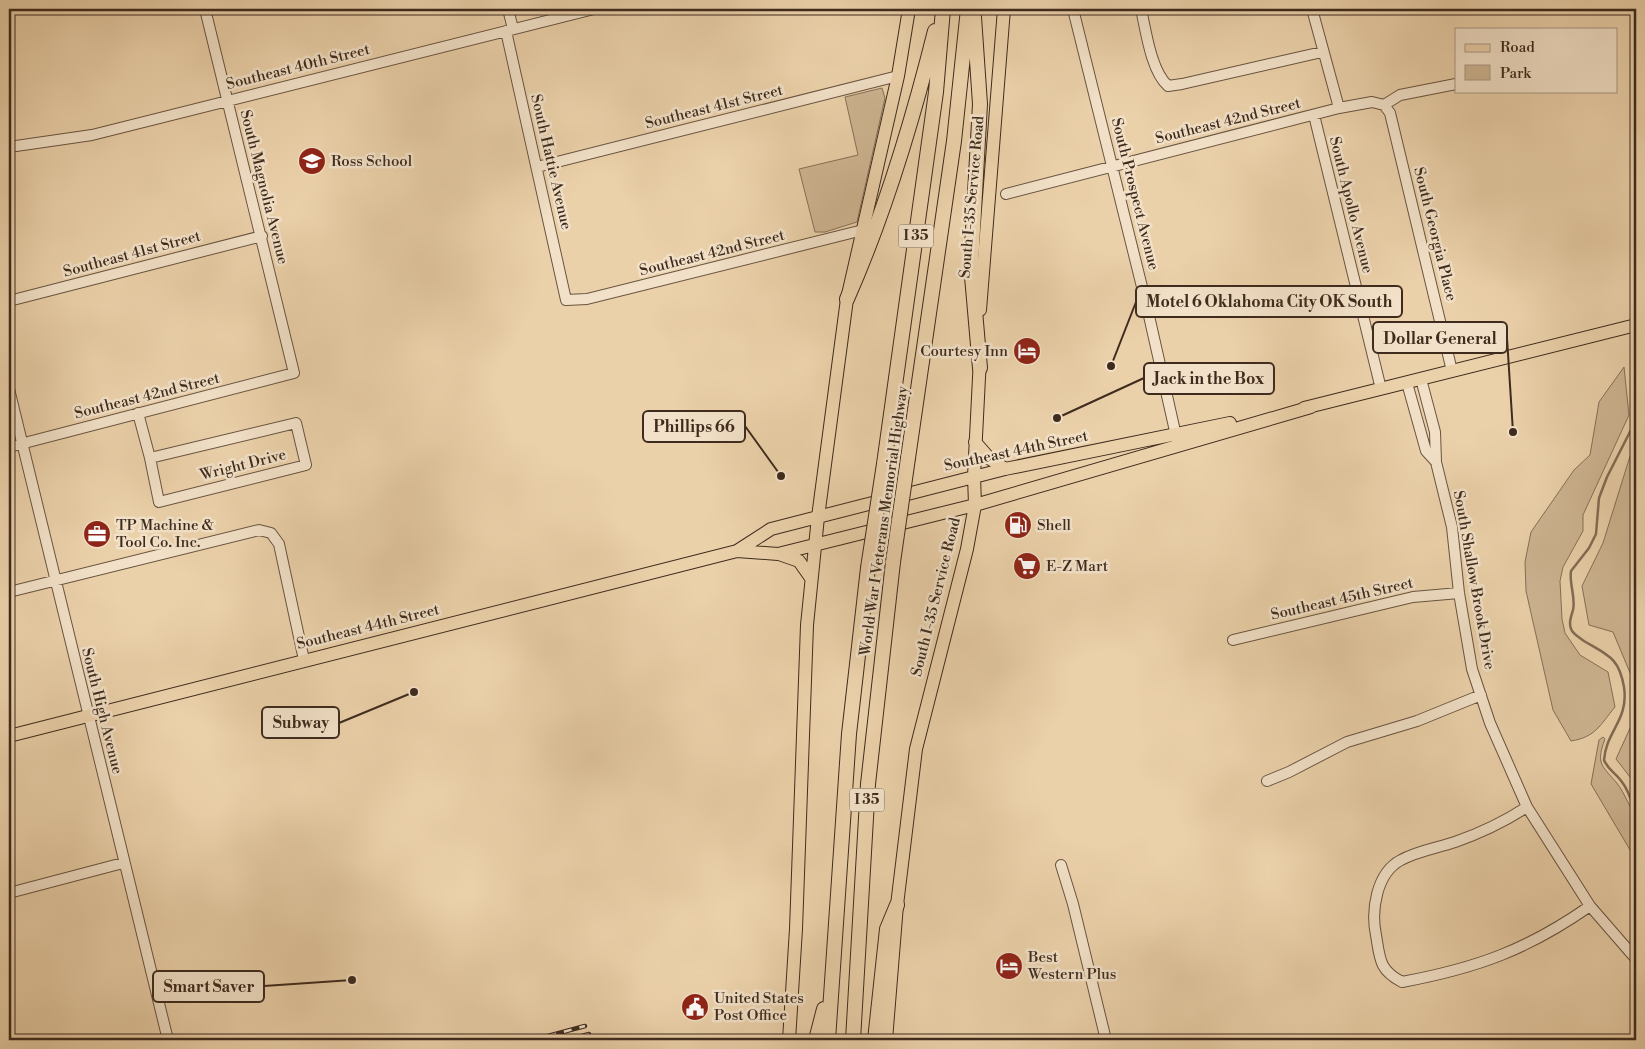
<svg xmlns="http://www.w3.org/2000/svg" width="1645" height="1049" viewBox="0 0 1645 1049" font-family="'Libre Bodoni',serif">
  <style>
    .green { fill: #ceb592; stroke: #867058 }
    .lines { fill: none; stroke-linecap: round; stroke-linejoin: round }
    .stream { stroke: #826d55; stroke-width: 2.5 }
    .minor-casing { stroke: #695441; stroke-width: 12 }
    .major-casing { stroke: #3e2b1e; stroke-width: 14 }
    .highway-casing { stroke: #3e2b1e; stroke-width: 16 }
    .minor { stroke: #f2e1c8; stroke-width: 10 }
    .major { stroke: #ebd1aa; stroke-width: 12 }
    .highway { stroke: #ebd1aa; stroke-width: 14 }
    .rail-casing { stroke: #3e2b1e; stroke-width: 4.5 }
    .rail { stroke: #f2e1c8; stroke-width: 2.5; stroke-dasharray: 8; stroke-linecap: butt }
    .highway-bridge-casing { stroke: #3e2b1e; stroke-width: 16; stroke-linecap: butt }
    .highway-bridge { stroke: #ebd1aa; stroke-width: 14 }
    .labels { text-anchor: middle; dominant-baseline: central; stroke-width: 5; stroke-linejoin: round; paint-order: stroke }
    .shield { fill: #f2e1c8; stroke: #746251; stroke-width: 1 }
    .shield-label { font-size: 14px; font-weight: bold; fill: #3e2b1e }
    .street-label { font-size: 15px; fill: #3e2b1e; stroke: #f2e1c8 }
    .poi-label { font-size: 15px; fill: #3e2b1e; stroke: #f2e1c8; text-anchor: start }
    .leader { fill: none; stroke: #3e2b1e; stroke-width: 2 }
    .callout-dot { fill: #3e2b1e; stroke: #f2e1c8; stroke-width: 2 }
    .callout { fill: #f2e1c8; stroke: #3e2b1e; stroke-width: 2 }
    .callout-label { font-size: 16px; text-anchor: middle; font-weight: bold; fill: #3e2b1e }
  </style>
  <rect width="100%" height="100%" fill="#ebd1aa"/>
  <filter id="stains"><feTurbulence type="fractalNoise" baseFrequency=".004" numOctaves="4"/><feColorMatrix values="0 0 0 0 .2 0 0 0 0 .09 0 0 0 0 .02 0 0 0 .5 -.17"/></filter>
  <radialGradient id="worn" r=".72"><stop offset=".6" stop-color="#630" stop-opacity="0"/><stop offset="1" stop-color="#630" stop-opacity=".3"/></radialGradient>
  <path class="green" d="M882 88 885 98 857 222 825 232H815L799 169 858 155 845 97Z
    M1624 367 1629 415 1583 515V531L1563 567 1560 581 1562 619 1565 633 1580 655 1608 672 1615 707C1600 725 1596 737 1571 741L1553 710 1526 591 1525 562 1531 532 1574 470 1590 455 1599 402Z
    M1636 437V687L1613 632 1589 625 1582 586 1603 543Z
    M1636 715V795L1630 777 1616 759Z
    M1603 737 1605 739C1596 763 1601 765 1616 782 1622 789 1626 799 1630 806 1637 824 1636 841 1636 860L1591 784 1599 740Z"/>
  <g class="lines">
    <path class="stream" d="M1636 368 1634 379 1636 398
      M1636 420 1607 477 1599 498 1596 534 1589 548 1571 571C1569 584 1576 598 1573 610 1571 617 1568 624 1572 631 1575 635 1580 638 1584 641 1607 655 1619 657 1624 687 1629 720 1606 731 1604 760 1608 770 1616 773 1622 782 1630 792 1632 804 1636 816"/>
    <g class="minor-casing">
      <path id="minor" d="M508 9 513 29
        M1073 9 1147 307 1177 440
        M1141 9C1146 31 1151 71 1168 86L1182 84 1322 52
        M1312 9 1339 108
        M9 10 14 9
        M506 31 566 300 587 299 863 230
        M1384 105 1390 113 1452 371
        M1314 115 1381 389
        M9 147 92 135 594 9
        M537 167 898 76
        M1006 194 1339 108 1372 102 1384 105 1400 95 1456 84
        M9 301 262 236
        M1407 383 1426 451 1436 462 1435 432 1421 379
        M9 389 168 1040
        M138 413 150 458
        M296 423 306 465 159 502 150 458Z
        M9 447 294 373 205 9
        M1436 462 1452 527 1459 593 1472 669 1490 723 1527 807 1590 906 1636 959
        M9 592 259 530 271 533 279 544 304 660
        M1233 640 1413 597 1459 593
        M1267 781 1289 772 1347 742 1417 721 1481 695
        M1527 807C1504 822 1481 833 1455 842 1437 848 1417 851 1401 860 1376 873 1371 911 1376 935 1380 959 1379 970 1402 982 1477 968 1527 950 1590 906
        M1061 865 1073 904 1106 1040
        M9 893 123 863"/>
    </g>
    <g class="major-casing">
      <path id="major" d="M980 310 1004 9
        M1304 408 1636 325
        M975 442 989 458 1005 469
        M737 551 771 529 1005 469 1230 423
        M779 554 799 561 811 578
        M9 736 737 551 778 554 975 505 1311 407
        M789 1040 796 929 807 625 818 517 847 299 898 76 909 9
        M886 1040 897 905 916 749 967 549 975 505 974 476 980 358"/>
    </g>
    <g class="highway-casing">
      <path id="highway" d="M974 17 980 104 971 265 980 368
        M847 299C885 213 912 123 935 31
        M908 458 954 141 968 9
        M884 464 936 92 943 9
        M816 1040 824 1009
        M828 1040 849 734 868 568
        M853 1040 868 784 893 562
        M875 1040 887 929 897 905"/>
    </g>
    <use href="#minor" class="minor"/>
    <use href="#major" class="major"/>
    <use href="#highway" class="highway"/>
    <g class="rail-casing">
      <path id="rail" d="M533 1040 585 1026
        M568 1040 589 1034"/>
    </g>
    <use href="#rail" class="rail"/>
    <g class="highway-bridge-casing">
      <path id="highway-bridge" d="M893 562 908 458
        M868 568 884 464"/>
    </g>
    <use href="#highway-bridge" class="highway-bridge"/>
  </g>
  <defs>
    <g id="school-disc" transform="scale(1.4375)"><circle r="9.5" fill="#8f2418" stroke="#f2e1c8"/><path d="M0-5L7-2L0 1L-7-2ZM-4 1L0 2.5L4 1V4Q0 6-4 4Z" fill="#fff"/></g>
    <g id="hotel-disc" transform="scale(1.4375)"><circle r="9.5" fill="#8f2418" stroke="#f2e1c8"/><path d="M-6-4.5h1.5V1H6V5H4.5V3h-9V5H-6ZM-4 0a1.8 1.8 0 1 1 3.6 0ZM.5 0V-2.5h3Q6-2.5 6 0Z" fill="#fff"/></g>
    <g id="fuel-disc" transform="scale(1.4375)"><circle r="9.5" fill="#8f2418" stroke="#f2e1c8"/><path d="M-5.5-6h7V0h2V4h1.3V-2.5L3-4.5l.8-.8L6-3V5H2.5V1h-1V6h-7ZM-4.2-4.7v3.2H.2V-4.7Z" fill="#fff"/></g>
    <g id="office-disc" transform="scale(1.4375)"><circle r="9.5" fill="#8f2418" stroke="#f2e1c8"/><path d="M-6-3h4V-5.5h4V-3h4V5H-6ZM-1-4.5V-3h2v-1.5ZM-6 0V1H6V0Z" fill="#fff"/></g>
    <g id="supermarket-disc" transform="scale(1.4375)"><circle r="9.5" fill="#8f2418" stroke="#f2e1c8"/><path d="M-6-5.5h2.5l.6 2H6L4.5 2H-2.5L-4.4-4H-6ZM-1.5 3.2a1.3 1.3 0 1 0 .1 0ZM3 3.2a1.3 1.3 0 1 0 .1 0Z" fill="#fff"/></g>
    <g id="civic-disc" transform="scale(1.4375)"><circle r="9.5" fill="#8f2418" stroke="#f2e1c8"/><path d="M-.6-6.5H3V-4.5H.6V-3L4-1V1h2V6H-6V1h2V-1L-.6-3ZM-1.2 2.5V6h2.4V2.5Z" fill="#fff"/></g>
  </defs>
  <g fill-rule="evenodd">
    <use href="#school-disc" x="312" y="161"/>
    <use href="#hotel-disc" x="1027" y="351"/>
    <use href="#fuel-disc" x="1018" y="525"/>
    <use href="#office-disc" x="97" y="534"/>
    <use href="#supermarket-disc" x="1027" y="566"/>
    <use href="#hotel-disc" x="1009" y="966"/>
    <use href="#civic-disc" x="695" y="1007"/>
  </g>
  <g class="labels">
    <g class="shield">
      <rect x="898.5" y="224.5" width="35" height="23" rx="4"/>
      <rect x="849.5" y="788.5" width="35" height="23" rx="4"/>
    </g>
    <g class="shield-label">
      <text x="916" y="236">I 35</text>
      <text x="867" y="800">I 35</text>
    </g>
    <g class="street-label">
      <text transform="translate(298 67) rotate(-14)">Southeast 40th Street</text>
      <text transform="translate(714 107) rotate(-14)">Southeast 41st Street</text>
      <text transform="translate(1228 121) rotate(-14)">Southeast 42nd Street</text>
      <text transform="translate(551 162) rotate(77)">South Hattie Avenue</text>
      <text transform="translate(264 187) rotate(76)">South Magnolia Avenue</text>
      <text transform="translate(1135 194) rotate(76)">South Prospect Avenue</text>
      <text transform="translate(972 197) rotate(-85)">South I-35 Service Road</text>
      <text transform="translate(1351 205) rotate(76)">South Apollo Avenue</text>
      <text transform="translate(1435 234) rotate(76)">South Georgia Place</text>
      <text transform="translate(712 253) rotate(-14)">Southeast 42nd Street</text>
      <text transform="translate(132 254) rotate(-15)">Southeast 41st Street</text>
      <text transform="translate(147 396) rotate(-14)">Southeast 42nd Street</text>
      <text transform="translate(1016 451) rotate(-12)">Southeast 44th Street</text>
      <text transform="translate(243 465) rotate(-14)">Wright Drive</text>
      <text transform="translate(884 521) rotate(-82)">World War I Veterans Memorial Highway</text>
      <text transform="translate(1474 580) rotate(80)">South Shallow Brook Drive</text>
      <text transform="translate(936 597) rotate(-76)">South I-35 Service Road</text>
      <text transform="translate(1342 599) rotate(-13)">Southeast 45th Street</text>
      <text transform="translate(368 627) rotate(-14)">Southeast 44th Street</text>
      <text transform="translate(102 711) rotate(76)">South High Avenue</text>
    </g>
    <g class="poi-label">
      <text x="331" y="161">Ross School</text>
      <text x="1008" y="351" text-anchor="end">Courtesy Inn</text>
      <text x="116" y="525">TP Machine &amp;<tspan x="116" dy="17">Tool Co. Inc.</tspan></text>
      <text x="1037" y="525">Shell</text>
      <text x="1046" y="566">E-Z Mart</text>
      <text x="1028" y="957">Best<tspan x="1028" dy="17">Western Plus</tspan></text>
      <text x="714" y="998">United States<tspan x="714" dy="17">Post Office</tspan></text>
    </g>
  </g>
  <path class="leader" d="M1111 366L1136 302M1513 432L1507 338M1057 418L1144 378M781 476L745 426M414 692L339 723M352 980L264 986"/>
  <g class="callout-dot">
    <circle cx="1111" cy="366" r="5"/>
    <circle cx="1513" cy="432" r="5"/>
    <circle cx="1057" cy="418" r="5"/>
    <circle cx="781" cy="476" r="5"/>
    <circle cx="414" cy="692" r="5"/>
    <circle cx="352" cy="980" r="5"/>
  </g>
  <g class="callout">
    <rect x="1136" y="286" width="266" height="31" rx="5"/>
    <rect x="1373" y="322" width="134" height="31" rx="5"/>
    <rect x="1144" y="363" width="130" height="31" rx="5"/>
    <rect x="643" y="411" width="102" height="31" rx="5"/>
    <rect x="262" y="707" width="77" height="31" rx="5"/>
    <rect x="153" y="971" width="111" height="31" rx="5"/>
  </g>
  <g class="callout-label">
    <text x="1269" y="307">Motel 6 Oklahoma City OK South</text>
    <text x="1440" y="344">Dollar General</text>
    <text x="1209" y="384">Jack in the Box</text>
    <text x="694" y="432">Phillips 66</text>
    <text x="301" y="728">Subway</text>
    <text x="209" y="992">Smart Saver</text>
  </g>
  <rect width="1645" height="1049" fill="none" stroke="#ebd1aa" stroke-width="30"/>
  <rect x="10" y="10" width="1625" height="1029" fill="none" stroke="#3e2b1e" stroke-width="2.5"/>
  <rect x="15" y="15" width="1615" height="1019" fill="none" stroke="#3e2b1e"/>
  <rect x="1455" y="28" width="162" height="65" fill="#f2e1c8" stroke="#aa9884"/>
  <rect x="1465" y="44" width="25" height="8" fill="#ebd1aa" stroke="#aa9884"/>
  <text x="1500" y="52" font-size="15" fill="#3e2b1e">Road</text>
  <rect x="1465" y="65" width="25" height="15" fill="#ceb592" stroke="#aa9884"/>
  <text x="1500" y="78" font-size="15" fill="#3e2b1e">Park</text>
  <rect width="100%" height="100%" filter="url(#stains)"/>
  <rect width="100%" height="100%" fill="url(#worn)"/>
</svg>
